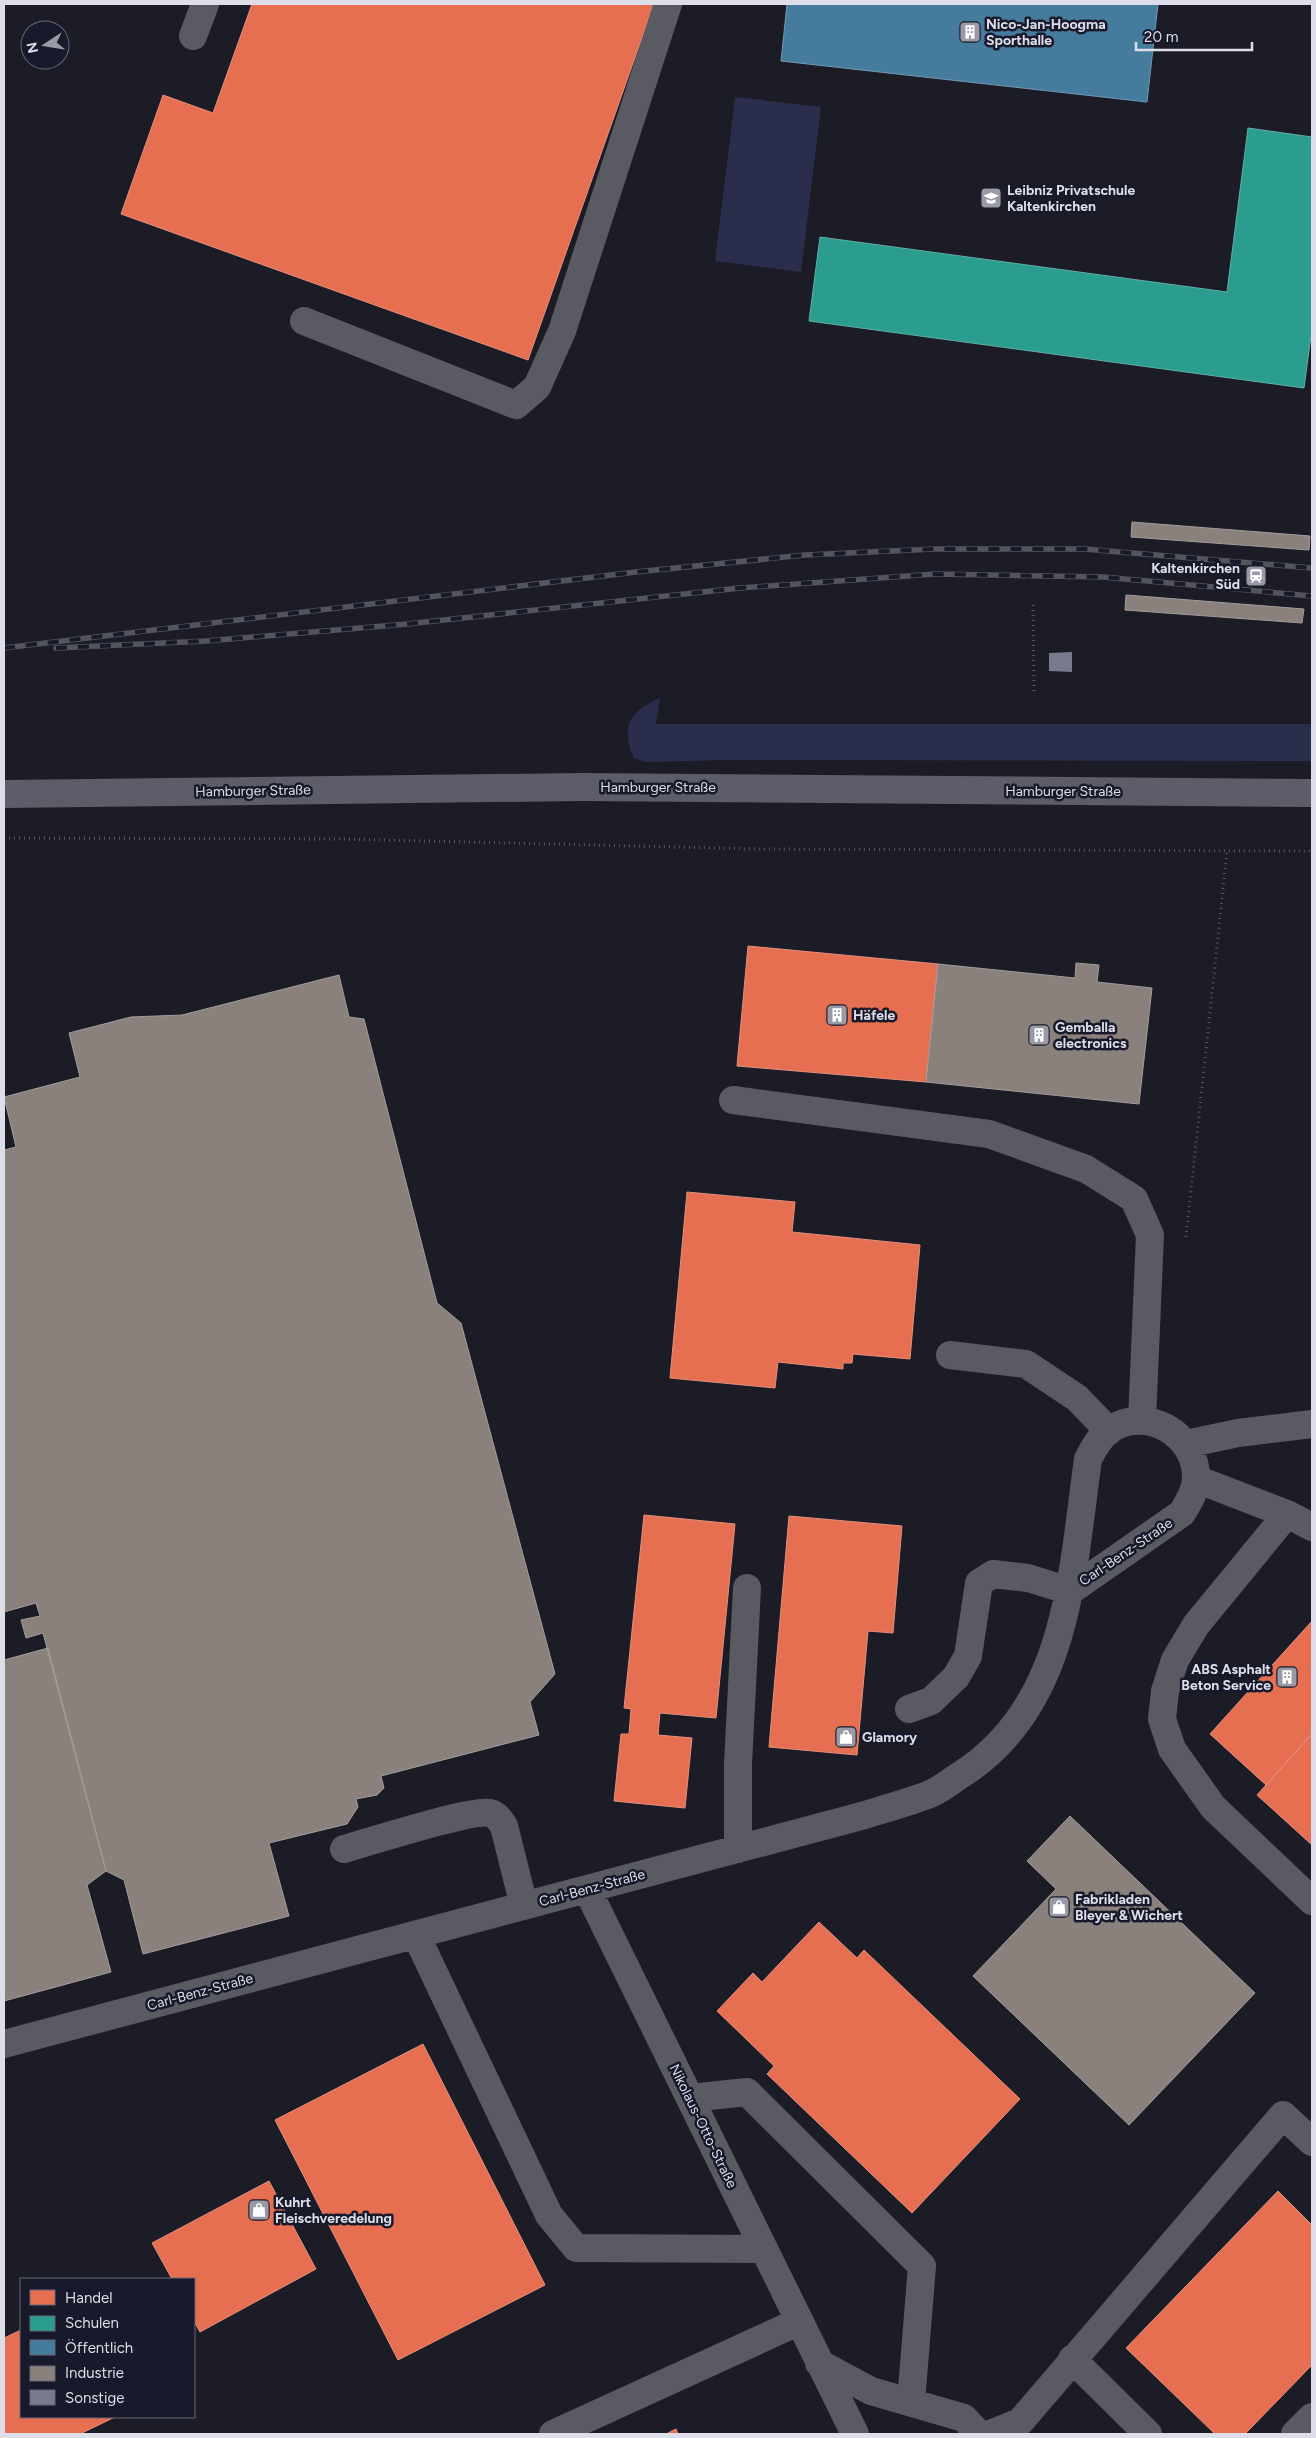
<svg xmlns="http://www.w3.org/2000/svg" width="1316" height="2438" viewBox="0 0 1316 2438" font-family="Figtree,sans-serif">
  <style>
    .green { fill: #2b2d4d }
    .shops { fill: #e76f51; stroke: #e4907f }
    .schools { fill: #2a9d8f; stroke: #60b0aa }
    .public { fill: #457b9d; stroke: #7399b4 }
    .industry { fill: #8a817c; stroke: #a39d9d }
    .building { fill: #797a8c }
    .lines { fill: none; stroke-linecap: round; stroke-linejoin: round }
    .path { stroke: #585860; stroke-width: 3; stroke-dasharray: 1 4; stroke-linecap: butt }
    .minor { stroke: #5a5b62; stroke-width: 28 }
    .major { stroke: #5c5d68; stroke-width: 28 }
    .rail-casing { stroke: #53545c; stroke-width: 5.5 }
    .rail { stroke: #18192a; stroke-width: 4; stroke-dasharray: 11; stroke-linecap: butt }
    .labels { text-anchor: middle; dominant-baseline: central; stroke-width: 5; stroke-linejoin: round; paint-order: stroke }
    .poi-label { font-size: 14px; font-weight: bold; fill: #dddeea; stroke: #18192a; text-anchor: start }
    .street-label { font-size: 14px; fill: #dddeea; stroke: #18192a }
  </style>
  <rect width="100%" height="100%" fill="#1c1c26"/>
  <path class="green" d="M735 97 821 107 801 272 715 261Z
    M660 698 656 724H1312V761L725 760 646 762 634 758C620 728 630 710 660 698Z"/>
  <path class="shops" d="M252 4H654L528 360 121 214 163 95 213 113Z
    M748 946 938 964 926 1082 737 1066Z
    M687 1192 795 1202 792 1232 920 1245 910 1359 853 1354 852 1363H843V1369L778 1362 775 1388 670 1378Z
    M644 1515 735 1524 716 1718 660 1713 658 1735 692 1738 685 1808 614 1801 621 1734H629L631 1709 624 1708Z
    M789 1516 902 1526 893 1633 868 1631 857 1755 769 1747Z
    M1312 1621V1734L1266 1785 1210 1734Z
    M1312 1734V1845L1257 1795Z
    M819 1922 857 1958 864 1950 1020 2099 912 2213 767 2074 774 2066 717 2011 753 1973 762 1982Z
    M423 2044 545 2285 398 2360 275 2120Z
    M269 2181 316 2269 200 2332 194 2321V2279H172L152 2243Z
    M1278 2191 1312 2225V2365L1245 2434H1215L1126 2348Z
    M21 2330V2417H115L80 2434H4V2338Z
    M676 2429 678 2434H666Z"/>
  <path class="schools" d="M1248 128 1312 137V328L1304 388 809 321 820 237 1227 292Z"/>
  <path class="public" d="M787 4H1158L1147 102 781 61Z"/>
  <path class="industry" d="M1132 522 1310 536 1309 550 1131 537Z
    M1126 595 1304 609 1302 623 1125 610Z
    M1076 963 1099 965 1097 982 1152 988 1139 1104 926 1082 938 964 1075 978Z
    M339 975 349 1017 364 1019 437 1303 461 1323 555 1674 530 1702 539 1735 381 1776 384 1788 377 1795 356 1799 358 1807 347 1824 269 1843 289 1916 143 1954 124 1880 106 1871 43 1633 26 1638 21 1620 40 1616 36 1603 4 1612V1150L16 1147 4 1097 80 1077 69 1033 131 1017 182 1015Z
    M48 1648 106 1871 87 1885 111 1972 4 2001V1660Z
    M1070 1816 1255 1993 1129 2125 973 1976 1056 1889 1027 1861Z"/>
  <path class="building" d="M1072 652V672L1049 671V653Z"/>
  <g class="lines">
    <path class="path" d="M1033 605 1034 692
      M4 838 342 839 759 849 1312 851
      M1186 1237 1227 852"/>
    <path class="minor" d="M193 36 205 4
      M304 321 516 405 537 387 562 331 668 4
      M733 1100 989 1134 1086 1169 1134 1199 1150 1235 1142 1420
      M950 1355 1026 1364 1077 1398 1109 1431
      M1186 1444 1238 1433 1312 1424
      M1196 1479 1287 1514 1312 1527
      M1287 1514 1196 1625 1175 1660 1165 1691 1162 1719 1172 1749 1213 1807 1312 1901
      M909 1709 931 1701 956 1677 968 1656 979 1583 993 1574 1028 1578 1070 1591
      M344 1849C369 1842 471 1809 490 1813 497 1815 500 1820 504 1826L524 1906
      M738 1849V1764L747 1588
      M587 1889 855 2434
      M416 1935 549 2215 576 2248 763 2249
      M4 2044 865 1815C887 1808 910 1802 930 1794 942 1789 952 1780 962 1774 1069 1705 1072 1572 1088 1459 1094 1448 1099 1438 1108 1431 1145 1404 1197 1434 1196 1478 1196 1491 1188 1503 1182 1513L1070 1591
      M690 2098 747 2092 922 2266 911 2402
      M1072 2359 1148 2434
      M819 2363 871 2391 964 2418 979 2434
      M553 2434 798 2322
      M990 2434 1020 2422 1283 2115 1312 2142
      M1295 2434 1312 2417"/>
    <path class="major" d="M4 794 581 787 1312 793"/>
    <g class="rail-casing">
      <path id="rail" d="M4 648 636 572 805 555 935 549H1084L1312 568
        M56 648 206 641 407 624 740 588 935 574 1103 577 1312 596"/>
    </g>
    <use href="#rail" class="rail"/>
  </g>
  <defs>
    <g id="building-square" transform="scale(1.125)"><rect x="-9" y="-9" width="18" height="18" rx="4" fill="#999aa5" stroke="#18192a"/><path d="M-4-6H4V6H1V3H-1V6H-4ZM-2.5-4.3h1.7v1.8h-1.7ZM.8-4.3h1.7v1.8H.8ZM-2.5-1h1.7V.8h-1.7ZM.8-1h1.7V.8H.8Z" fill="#fff"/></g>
    <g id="school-square" transform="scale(1.125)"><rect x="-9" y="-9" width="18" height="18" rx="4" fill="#999aa5" stroke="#18192a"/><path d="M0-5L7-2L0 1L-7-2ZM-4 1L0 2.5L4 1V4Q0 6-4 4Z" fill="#fff"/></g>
    <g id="station-square" transform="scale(1.125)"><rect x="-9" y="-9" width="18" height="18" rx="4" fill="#999aa5" stroke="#18192a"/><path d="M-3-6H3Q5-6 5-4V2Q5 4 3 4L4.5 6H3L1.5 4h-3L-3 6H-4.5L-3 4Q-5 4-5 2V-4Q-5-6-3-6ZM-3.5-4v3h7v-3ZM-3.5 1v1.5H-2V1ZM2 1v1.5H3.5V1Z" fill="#fff"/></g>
    <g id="shop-square" transform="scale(1.125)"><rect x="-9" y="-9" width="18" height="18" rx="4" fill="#999aa5" stroke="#18192a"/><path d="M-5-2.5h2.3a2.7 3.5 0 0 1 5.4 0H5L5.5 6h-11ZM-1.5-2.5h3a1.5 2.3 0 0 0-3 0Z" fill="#fff"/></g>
  </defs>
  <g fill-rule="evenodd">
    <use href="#building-square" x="970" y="32"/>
    <use href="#school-square" x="991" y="198"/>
    <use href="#station-square" x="1256" y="576"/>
    <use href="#building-square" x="837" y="1015"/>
    <use href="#building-square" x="1039" y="1035"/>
    <use href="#building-square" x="1287" y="1677"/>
    <use href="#shop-square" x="846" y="1737"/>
    <use href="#shop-square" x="1059" y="1907"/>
    <use href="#shop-square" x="259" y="2210"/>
  </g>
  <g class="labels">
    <g class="poi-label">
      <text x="986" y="24">Nico-Jan-Hoogma<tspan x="986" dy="16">Sporthalle</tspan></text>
      <text x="1007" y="190">Leibniz Privatschule<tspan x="1007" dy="16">Kaltenkirchen</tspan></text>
      <text x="1240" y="568" text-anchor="end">Kaltenkirchen<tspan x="1240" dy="16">Süd</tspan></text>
      <text x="853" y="1015">Häfele</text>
      <text x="1055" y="1027">Gemballa<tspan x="1055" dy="16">electronics</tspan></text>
      <text x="1271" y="1669" text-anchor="end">ABS Asphalt<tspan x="1271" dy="16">Beton Service</tspan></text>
      <text x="862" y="1737">Glamory</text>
      <text x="1075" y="1899">Fabrikladen<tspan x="1075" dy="16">Bleyer &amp; Wichert</tspan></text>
      <text x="275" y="2202">Kuhrt<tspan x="275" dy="16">Fleischveredelung</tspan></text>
    </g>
    <g class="street-label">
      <text x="658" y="787">Hamburger Straße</text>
      <text transform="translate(253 791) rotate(-1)">Hamburger Straße</text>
      <text x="1063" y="791">Hamburger Straße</text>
      <text transform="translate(1126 1552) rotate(-34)">Carl-Benz-Straße</text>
      <text transform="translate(592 1888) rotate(-15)">Carl-Benz-Straße</text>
      <text transform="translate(200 1992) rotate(-15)">Carl-Benz-Straße</text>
      <text transform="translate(703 2126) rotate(64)">Nikolaus-Otto-Straße</text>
    </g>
  </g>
  <rect width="1316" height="2438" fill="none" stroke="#dddeea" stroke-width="10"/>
  <rect x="20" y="2278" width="175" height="140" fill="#18192a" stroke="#676877"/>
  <rect x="30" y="2290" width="25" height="15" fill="#e76f51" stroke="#676877"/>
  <text x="65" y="2303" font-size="15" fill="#dddeea">Handel</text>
  <rect x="30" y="2316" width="25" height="15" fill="#2a9d8f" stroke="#676877"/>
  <text x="65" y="2328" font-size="15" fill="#dddeea">Schulen</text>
  <rect x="30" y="2340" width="25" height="15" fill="#457b9d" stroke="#676877"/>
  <text x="65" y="2353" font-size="15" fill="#dddeea">Öffentlich</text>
  <rect x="30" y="2366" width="25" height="15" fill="#8a817c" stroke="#676877"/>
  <text x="65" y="2378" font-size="15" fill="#dddeea">Industrie</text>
  <rect x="30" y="2390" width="25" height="15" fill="#797a8c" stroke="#676877"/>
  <text x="65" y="2403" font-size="15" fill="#dddeea">Sonstige</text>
  <g transform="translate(45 45) rotate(258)"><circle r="24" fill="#18192a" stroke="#676877"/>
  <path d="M0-4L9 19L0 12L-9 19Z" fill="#999aa5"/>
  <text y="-8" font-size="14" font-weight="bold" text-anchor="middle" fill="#dddeea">N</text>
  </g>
  <path d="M1136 42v8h116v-8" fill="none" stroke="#dddeea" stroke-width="2.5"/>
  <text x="1144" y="42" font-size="15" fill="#dddeea" stroke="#18192a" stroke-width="4" paint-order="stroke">20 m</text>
</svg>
